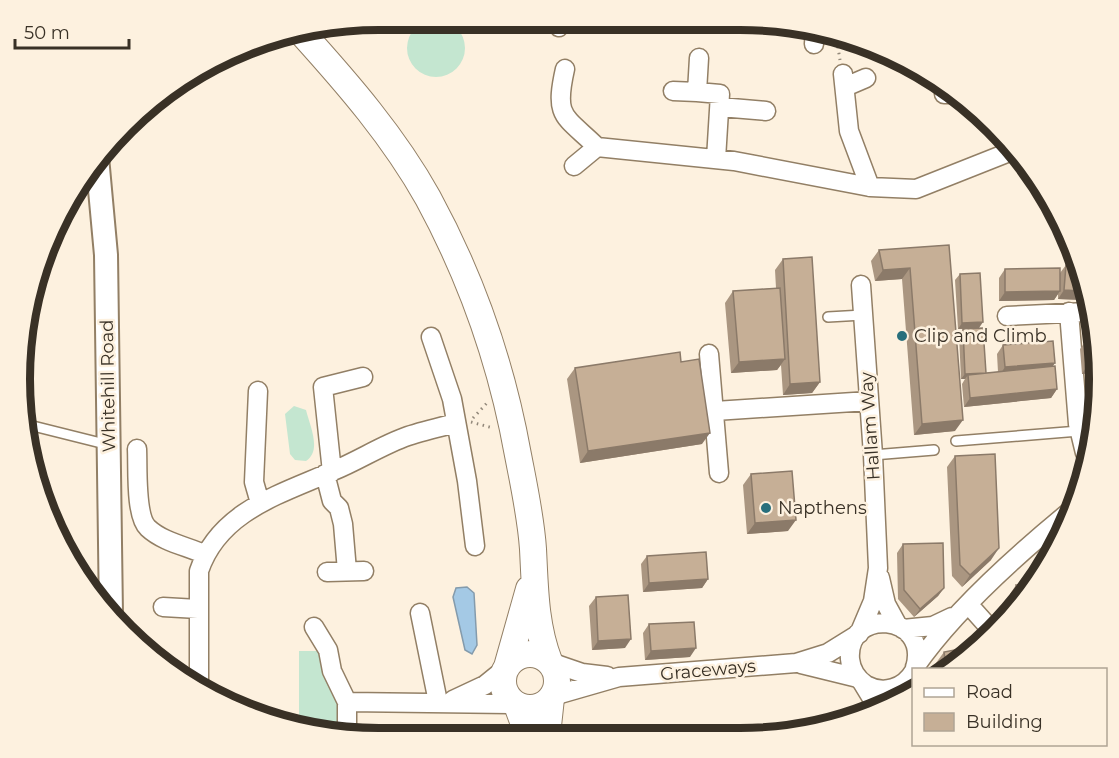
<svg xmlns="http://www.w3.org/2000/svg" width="1119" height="758" viewBox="0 0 1119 758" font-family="Montserrat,sans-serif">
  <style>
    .green { fill: #c4e6d0 }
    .water { fill: #a4c9e5; stroke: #849bac; stroke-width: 1.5 }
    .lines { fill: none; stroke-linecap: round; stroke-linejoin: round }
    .service-casing { stroke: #927f65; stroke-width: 12 }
    .minor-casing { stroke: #927f65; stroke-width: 21 }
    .tertiary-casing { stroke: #927f65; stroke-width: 26 }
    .secondary-casing { stroke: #927f65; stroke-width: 28 }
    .path { stroke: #92887a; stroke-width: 3; stroke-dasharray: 1.5 4.5; stroke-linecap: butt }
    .service { stroke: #fff; stroke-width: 9 }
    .minor { stroke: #fff; stroke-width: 18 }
    .tertiary { stroke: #fff; stroke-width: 22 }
    .secondary { stroke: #fff; stroke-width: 26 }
    .wall { fill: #aa9681 }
    .shaded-wall { fill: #8b7a69 }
    .building { fill: #c6af96; stroke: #8b7a69; stroke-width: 1.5 }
    .poi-dot { fill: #286f7c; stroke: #fdf1df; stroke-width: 2 }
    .labels { text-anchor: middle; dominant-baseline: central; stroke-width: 5; stroke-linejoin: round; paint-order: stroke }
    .poi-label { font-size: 18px; fill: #393126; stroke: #fdf1df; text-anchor: start }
    .street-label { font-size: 18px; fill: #393126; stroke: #fdf1df }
    .rim { fill: none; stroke: #393126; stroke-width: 8 }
  </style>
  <rect width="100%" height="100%" fill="#fdf1df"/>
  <path class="green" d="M407 48a29 29 0 1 1 58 0a29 29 0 1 1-58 0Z
    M294 406 306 410C310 426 322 451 306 461L295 460 290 454 285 414Z
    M299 651H317L322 653 339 689 338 732H309L299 728Z"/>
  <path class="water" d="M467 587 474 593 477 645 472 654 465 650 453 597 456 588Z"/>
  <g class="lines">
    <g class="service-casing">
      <path id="service" d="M828 317 863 315
        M25 424 109 445
        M956 441 1079 431
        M873 455 934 450"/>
    </g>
    <g class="minor-casing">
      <path id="minor" d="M556 22 559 27
        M814 44 815 28
        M699 58 697 92 720 94 716 159
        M565 69C554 118 564 115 597 147
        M843 74 849 131 870 187
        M845 87 866 78
        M673 91 697 92
        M944 94H951
        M720 107 766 111
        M574 166 597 147 734 161 870 187 916 189 1012 151
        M1069 312 1078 424 1085 453
        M1007 316 1086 312
        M431 337 452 399 467 481 475 546
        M709 354 719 473
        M258 391 254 482 260 503
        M715 411 869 401
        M137 449C138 468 135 516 148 528 163 542 186 546 204 554
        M332 472 323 387 363 377
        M325 474 332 501 339 508 343 524 347 571
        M327 572 364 571
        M880 578 886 604 898 626
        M969 605 994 633
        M163 607 198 609
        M420 613 438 702
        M314 627 328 650 332 671 347 702
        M903 629 933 626 952 617
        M859 634 873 601 878 568 873 455 861 285
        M550 662 582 673 607 676
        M801 664 858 678
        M915 667C955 609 1020 552 1074 508
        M914 671C904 688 884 695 866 685 857 679 851 669 850 659 846 607 931 613 915 668
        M862 682 879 710
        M199 687V571C219 511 281 494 333 471 358 461 382 445 408 436 423 431 440 427 456 423
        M553 696 619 677 796 663 828 653 857 635
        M453 700 485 685 506 668
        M347 732V702L516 704"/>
    </g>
    <g class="tertiary-casing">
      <path id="tertiary" d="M97 157 106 255 111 615"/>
    </g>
    <g class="secondary-casing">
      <path id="secondary" d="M301 32C348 84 394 137 428 198 471 277 502 366 518 455 524 486 531 518 533 549 535 587 535 625 549 661
        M503 681a27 27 0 1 1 54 0a27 27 0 1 1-54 0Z
        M507 667 529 589
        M517 705 528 735
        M547 735 551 698"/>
    </g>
    <path class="path" d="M409 20 413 27
      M458 26 462 21
      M836 35 840 60
      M473 418 487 403
      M471 422 493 428"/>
    <use href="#service" class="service"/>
    <use href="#minor" class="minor"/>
    <use href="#tertiary" class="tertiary"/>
    <use href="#secondary" class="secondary"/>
  </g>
  <path class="wall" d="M949 245 955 431 914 435 902 279 875 281 871 261 879 250Z
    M783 259 820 382 812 393 783 395 781 365 777 370 731 373 725 303 733 291 776 288 775 270Z
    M1066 265 1077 266 1084 300 1058 299V294L1054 300 999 301V278L1005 269 1060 273Z
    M960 274 979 328 985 373 998 372 997 354 1003 345 1052 367 1057 389 1051 398 964 407 962 384 965 379H961L959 335 963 329H958L955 280Z
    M1088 338 1098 373 1082 374 1080 349Z
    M575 368 702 444 580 463 567 379Z
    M955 456 991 560 962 587 952 576 947 467Z
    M751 474 788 531 747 534 743 485Z
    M903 544 944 588 938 596 914 617 898 599 897 553Z
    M647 556 708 579 702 588 643 592 641 564Z
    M1027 584 1012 607 1010 594 1016 585Z
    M596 597 625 648 592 650 589 606Z
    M649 624 690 657 645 660 643 633Z
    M975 646 940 669H937L936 663 944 652Z"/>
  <path class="shaded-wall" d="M910 268 902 279 875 281 883 270Z
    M1064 290 1082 291 1084 300 1058 299Z
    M1060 291 1054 300 999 301 1005 292Z
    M983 322 979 328 958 329 962 323Z
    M785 359 777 370 731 373 739 362Z
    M1096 362 1098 373 1082 374 1089 363Z
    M1055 363 1049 372 999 376 1005 367Z
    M986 373 981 378 968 375 965 379H961L965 374Z
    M820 382 812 393 783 395 790 384Z
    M1057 389 1051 398 964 407 970 398Z
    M963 420 955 431 914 435 922 424Z
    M710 433 702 444 580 463 588 451Z
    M796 520 788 531 747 534 755 523Z
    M999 548 991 560 962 587 970 575Z
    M708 579 702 588 643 592 649 583Z
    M944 588 938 596 914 617 920 609Z
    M631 639 625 648 592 650 598 641Z
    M696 648 690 657 645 660 651 651Z"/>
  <path class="building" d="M949 245 963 420 922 424 910 268 883 270 879 250Z
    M812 257 820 382 790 384 783 259Z
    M1066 265 1077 266 1082 291 1064 290Z
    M1060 268V291L1005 292V269Z
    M980 273 983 322 962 323 960 274Z
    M780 288 785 359 739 362 733 291Z
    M983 328 986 373 965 374 963 329Z
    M1088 338H1091L1096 362 1089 363Z
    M1053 341 1055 363 1005 367 1003 345Z
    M680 352 681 362 699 359 710 433 588 451 575 368Z
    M1055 366 1057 389 970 398 968 375Z
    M995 454 999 548 970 575 960 565 955 456Z
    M792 471 796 520 755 523 751 474Z
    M943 543 944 588 920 609 904 590 903 544Z
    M706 552 708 579 649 583 647 556Z
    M1027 584 1018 598 1016 585Z
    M628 595 631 639 598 641 596 597Z
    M694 622 696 648 651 651 649 624Z
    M975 646 946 665 944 652Z"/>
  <g class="poi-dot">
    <circle cx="902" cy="336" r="6"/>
    <circle cx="766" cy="508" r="6"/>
  </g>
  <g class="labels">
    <g class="poi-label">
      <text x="914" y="336">Clip and Climb</text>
      <text x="778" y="508">Napthens</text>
    </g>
    <g class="street-label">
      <text transform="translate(108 386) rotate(-91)">Whitehill Road</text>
      <text transform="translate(870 426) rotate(-94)">Hallam Way</text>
      <text transform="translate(708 670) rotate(-5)">Graceways</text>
    </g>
  </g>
  <path d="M0 0H1119V758H0ZM379 30H740A349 349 0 0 1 1089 379V379A349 349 0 0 1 740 728H379A349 349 0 0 1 30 379V379A349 349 0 0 1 379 30Z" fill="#fdf1df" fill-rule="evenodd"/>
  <path class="rim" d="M379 30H740A349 349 0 0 1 1089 379V379A349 349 0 0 1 740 728H379A349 349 0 0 1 30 379V379A349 349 0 0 1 379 30Z"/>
  <rect x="912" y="668" width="195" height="78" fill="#fdf1df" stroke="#afa495" stroke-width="1.5"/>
  <rect x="924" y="688" width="30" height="9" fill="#ffffff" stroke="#afa495" stroke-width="1.5"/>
  <text x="966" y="698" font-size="18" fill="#393126">Road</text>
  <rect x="924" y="713" width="30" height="18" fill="#c6af96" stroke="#afa495" stroke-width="1.5"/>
  <text x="966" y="728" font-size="18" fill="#393126">Building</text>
  <path d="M15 39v9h114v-9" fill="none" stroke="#393126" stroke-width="3"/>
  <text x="24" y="39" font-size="18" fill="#393126" stroke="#fdf1df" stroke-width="4.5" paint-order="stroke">50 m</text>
</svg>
